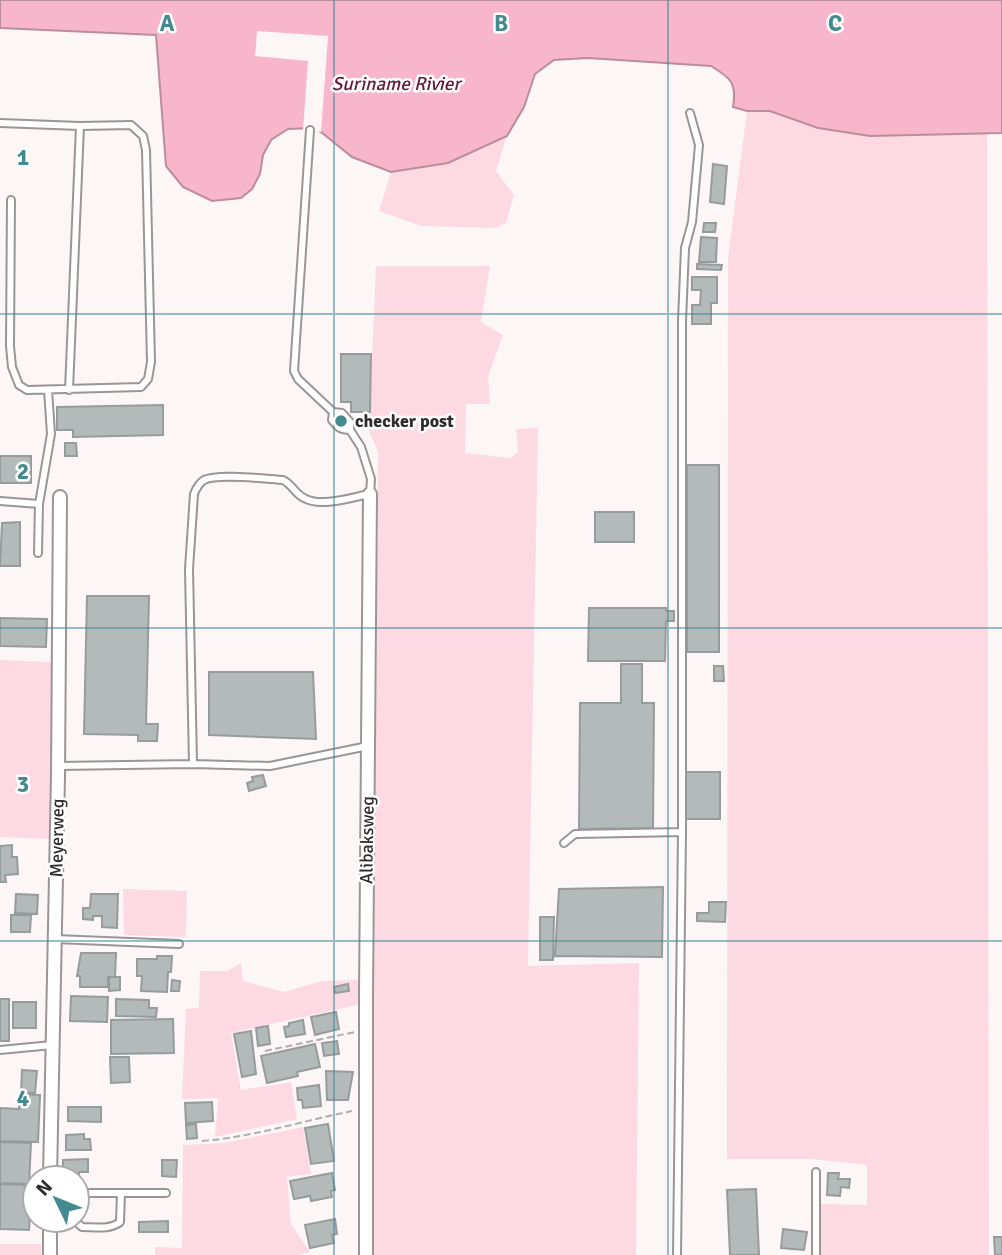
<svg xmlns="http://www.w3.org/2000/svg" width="1002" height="1255" viewBox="0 0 1002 1255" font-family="Signika,sans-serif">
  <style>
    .green { fill: #fdd9e4 }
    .water { fill: #f7b6cb; stroke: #bb8d9c; stroke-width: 2 }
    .pier { fill: #fcf6f7 }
    .building { fill: #b4baba; stroke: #969c9c; stroke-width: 2 }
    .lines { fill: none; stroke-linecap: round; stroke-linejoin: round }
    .lane-casing { stroke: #9a9596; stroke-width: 10 }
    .street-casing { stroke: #9a9596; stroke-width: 16 }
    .path { stroke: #b1adae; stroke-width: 2; stroke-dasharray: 7 3.5; stroke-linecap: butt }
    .lane { stroke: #fff; stroke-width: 6 }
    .street { stroke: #fff; stroke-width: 12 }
    .grid { fill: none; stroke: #438b90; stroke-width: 2; stroke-opacity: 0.55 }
    .poi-dot { fill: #438b90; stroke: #fff; stroke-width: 2.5 }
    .labels { text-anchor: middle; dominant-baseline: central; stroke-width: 5; stroke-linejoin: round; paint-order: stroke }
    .poi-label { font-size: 18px; font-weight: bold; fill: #2e2c2d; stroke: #fff; text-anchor: start }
    .street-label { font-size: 18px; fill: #2e2c2d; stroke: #fff }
    .water-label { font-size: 19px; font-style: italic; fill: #651c3c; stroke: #fff }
    .grid-label { font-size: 23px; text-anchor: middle; font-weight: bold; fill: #438b90; stroke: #fff; stroke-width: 5; stroke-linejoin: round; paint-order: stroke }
  </style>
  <rect width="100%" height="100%" fill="#fcf6f7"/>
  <path class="green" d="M747 111H770L818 128 870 136 987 134 989 1255H821V1204L867 1205V1165L811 1159H727L728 258Z
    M507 136 496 171 514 195 506 223 495 228 421 226 379 211 391 172 448 163Z
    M376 266H490L481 322 503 335 488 376 490 404H466L465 453 510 458 518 452 516 429 538 428 528 966 639 963 636 1255H372L378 452 369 431Z
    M0 660 52 662 49 839 0 837Z
    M123 889 187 891 186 937 124 935Z
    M241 963 243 981 284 992 322 981 361 980V1004L231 1033 241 1090 291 1082 297 1119 215 1137 218 1098 182 1099 186 1009 199 1008 200 971H227Z
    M303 1127 311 1174 287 1177 291 1224 310 1252 298 1255H155V1247L182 1248 183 1145 224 1143Z
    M0 1244H41V1255H0Z"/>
  <path class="water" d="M0 0H1002V133L870 136 818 128 770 111H747L733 107C737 83 731 78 711 66L588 58 554 60 535 74 524 107 507 136 448 163 391 172 352 157 321 132 313 128 288 129 271 140 263 155 260 174 252 189 241 198 212 201 183 187 166 166 156 35 0 28Z"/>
  <path class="pier" d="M257 31 328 36 321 132 303 130 308 61 255 56Z"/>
  <path class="building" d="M713 164 727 166 724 204 710 202Z
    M704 223H716L715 232H703Z
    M701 237 717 238 716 262H699Z
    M697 264 722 265 721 270 697 269Z
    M692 277H717V303H711V324H692V305H700L701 290H692Z
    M341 354H371L370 412H351V402H341Z
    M163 405V435L73 437V430H57V407Z
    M65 443H76L77 456H65Z
    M0 456H31V483H0Z
    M687 465H719V652H687Z
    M595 512H634V542H595Z
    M20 522V566H0L2 523Z
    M87 596H149L146 724H158L157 741H138V735L84 734Z
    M589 608H666V611H674V621H666L665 661H588Z
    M0 618 47 619 46 647 0 646Z
    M621 664H642V703H654L653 828 579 829 580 703H621Z
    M714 666H723L724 681H714Z
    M209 672H313L316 739 209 735Z
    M686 772H720V819H686Z
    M263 775 266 786 249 791 247 783 253 781 252 777Z
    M12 845V857H17L18 874 5 875 6 882H0V846Z
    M663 887 662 957 555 956 559 889Z
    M16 894 38 895 37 914 15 913Z
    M91 894H118L117 928 102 927V916H93V920L83 919V908H90Z
    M709 902H726L725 922 697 921V913H709Z
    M11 915H31L30 932H11Z
    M540 917H554L553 960H540Z
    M81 953H116L115 977H108V987H80V976H77Z
    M157 956H172L171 972H168L167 992 141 991 142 976H137V959H157Z
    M109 977H120V990L109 991Z
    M172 980 180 981 179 991H171Z
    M348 984 349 991 335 993 334 987Z
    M71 996 108 997 107 1022 70 1021Z
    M0 999H9V1041H0Z
    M116 999 149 1000V1008H157L156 1017 116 1016Z
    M13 1002H36V1028H13Z
    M336 1012 339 1029 315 1035 311 1017Z
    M173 1019 174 1053 111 1054V1020Z
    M303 1020 305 1034 286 1037 284 1027 289 1026V1023Z
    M268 1026 270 1044 258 1046 256 1028Z
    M251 1031 256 1074 242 1077 234 1034Z
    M337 1041 339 1054 324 1056 322 1043Z
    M315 1044 320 1067 297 1072 298 1076 267 1083 261 1056Z
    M110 1057H129L130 1082 111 1083Z
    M22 1070 37 1071 35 1093 21 1092Z
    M326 1071 353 1072 348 1100H327Z
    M319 1085 321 1106 303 1108 302 1100H298L297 1088Z
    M19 1094 40 1095 38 1142 0 1141V1108L19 1109Z
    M212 1102 213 1121 186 1123 185 1103Z
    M68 1107H101V1122L68 1121Z
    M196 1124 197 1138 187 1139 186 1125Z
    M328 1124 334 1161 311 1164 305 1128Z
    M84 1134V1139H90L91 1150H66V1135Z
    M0 1142 31 1143 29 1184 0 1183Z
    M88 1159V1172H79V1175L63 1176V1160Z
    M162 1160H177L176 1177 162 1176Z
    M332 1173 335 1190 331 1191 332 1197 311 1201 310 1196 294 1199 290 1181Z
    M828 1173H839L838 1179H850L849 1188 841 1187 840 1196 827 1195Z
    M0 1184 32 1185 29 1230 0 1229Z
    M756 1189 759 1255H730L727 1190Z
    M335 1219 337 1234 332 1235 334 1243 310 1248 305 1225Z
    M168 1221V1232H139V1222Z
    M783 1229 807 1232 804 1250 781 1248Z
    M994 1237H1002V1255H995Z"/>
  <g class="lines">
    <g class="lane-casing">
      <path id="lane" d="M0 123 80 126
        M11 200 10 346 12 367 19 385 27 390 141 387 148 379 151 362 146 150 143 136 131 125 80 126 69 390
        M333 412 332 420C338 428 341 430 350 430
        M0 501 39 504 38 553
        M39 504 51 434 48 390
        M193 764 189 569 194 494C196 489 199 483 204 480 218 473 266 479 283 480 292 484 295 494 304 498 321 508 352 497 370 494L371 479 361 447 350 430V422L342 413 333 412 298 379 294 371 310 130
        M58 766 193 764 270 766 368 746
        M564 843 575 834 682 832
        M55 939 179 944
        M0 1050 52 1045
        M77 1193H166
        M74 1220 82 1227C95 1227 110 1230 120 1222L121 1193
        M677 1255 682 832V321L685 248 692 222 699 145 690 113
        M816 1255V1172"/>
    </g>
    <g class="street-casing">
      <path id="street" d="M50 1178 58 775 60 497
        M50 1255V1220
        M366 1255V997L370 494"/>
    </g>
    <path class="path" d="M265 1051 355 1032
      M202 1141C253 1137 302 1121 352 1111"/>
    <use href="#lane" class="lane"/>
    <use href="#street" class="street"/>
  </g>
  <path class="grid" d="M334 0V1255M668 0V1255M0 314H1002M0 628H1002M0 941H1002"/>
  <circle class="poi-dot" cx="341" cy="421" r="7"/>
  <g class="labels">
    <g class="poi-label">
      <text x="355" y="421">checker post</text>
    </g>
    <g class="street-label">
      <text transform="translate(57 838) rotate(-89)">Meyerweg</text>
      <text transform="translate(367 840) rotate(-89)">Alibaksweg</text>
    </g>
    <g class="water-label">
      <text x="396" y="84">Suriname Rivier</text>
    </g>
  </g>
  <g class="grid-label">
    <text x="167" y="31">A</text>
    <text x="501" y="31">B</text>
    <text x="835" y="31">C</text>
    <text x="23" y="165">1</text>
    <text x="23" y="479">2</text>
    <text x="23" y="792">3</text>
    <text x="23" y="1106">4</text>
  </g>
  <g transform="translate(56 1199) rotate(313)"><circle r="33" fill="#ffffff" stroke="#ababab" stroke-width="2"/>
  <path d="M0-5L12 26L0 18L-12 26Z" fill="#438b90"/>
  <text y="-10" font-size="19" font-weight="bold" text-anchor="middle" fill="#2e2c2d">N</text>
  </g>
</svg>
